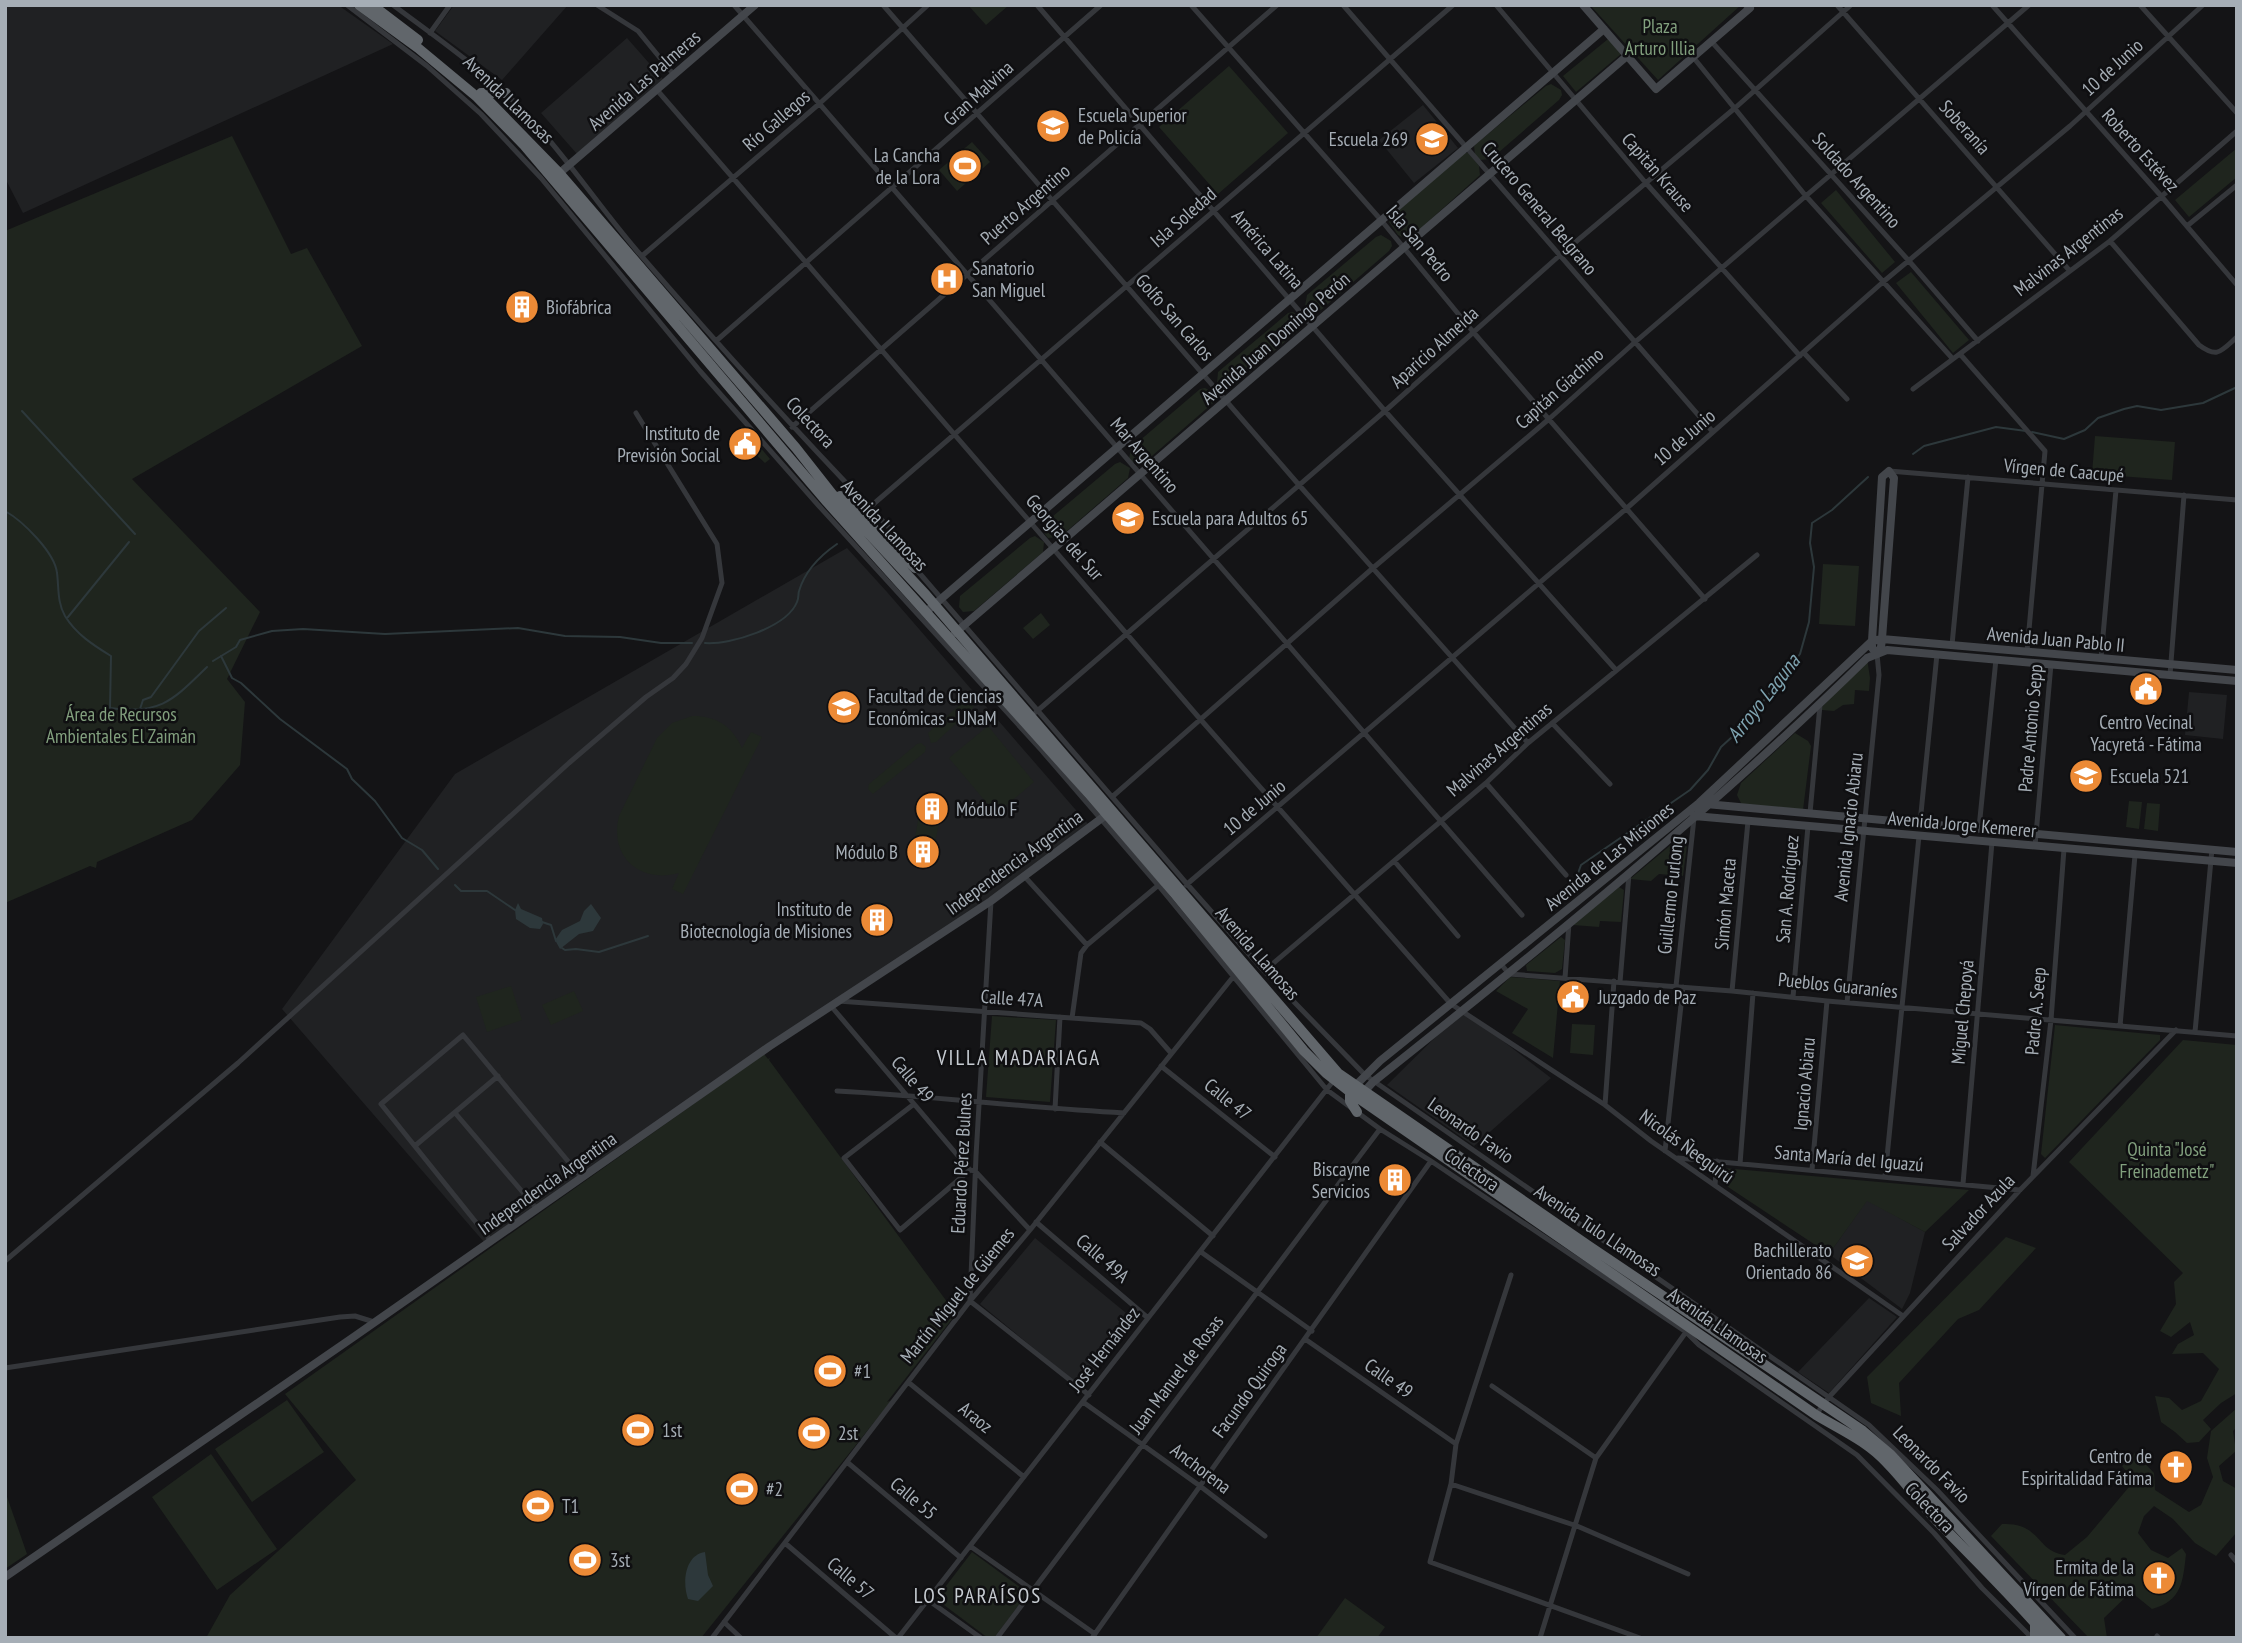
<svg xmlns="http://www.w3.org/2000/svg" width="2242" height="1643" viewBox="0 0 2242 1643" font-family="'PT Sans Narrow',sans-serif">
  <style>
    .built { fill: #202123 }
    .green { fill: #1f251e }
    .water { fill: #2d383b }
    .lines { fill: none; stroke-linecap: round; stroke-linejoin: round }
    .stream { stroke: #2d383b; stroke-width: 2 }
    .street { stroke: #35373b; stroke-width: 5 }
    .secondary { stroke: #43464b; stroke-width: 8 }
    .highway { stroke: #61666b; stroke-width: 10 }
    .labels { text-anchor: middle; dominant-baseline: central; stroke-width: 5; stroke-linejoin: round; paint-order: stroke }
    .park-label { font-size: 19px; fill: #82a07e; stroke: #0f0f11 }
    .street-label { font-size: 19px; fill: #a6aeb6; stroke: #0f0f11 }
    .poi-label { font-size: 19px; fill: #a6aeb6; stroke: #0f0f11; text-anchor: start }
    .water-label { font-size: 21px; font-style: italic; fill: #7ea3b0; stroke: #0f0f11 }
    .neighbourhood-label { font-size: 21px; letter-spacing: 2px; fill: #c7ccd2; stroke: #0f0f11 }
  </style>
  <rect width="100%" height="100%" fill="#141416"/>
  <path class="built" d="M5 5H338L393 44 23 213 5 178Z
    M454 5H568L502 80 435 31Z
    M627 38 663 79 577 154 541 113Z
    M1423 105 1458 148 1414 183 1379 140Z
    M847 548 887 592 1088 824 1003 889 484 1242 282 1009 455 774Z
    M2189 692 2227 695 2223 739 2185 735Z
    M1463 1010 1551 1078 1474 1146 1387 1085Z
    M1867 1200 1925 1232 1910 1293 1902 1309 1829 1254Z
    M1035 1238 1137 1322 1082 1388 980 1304Z
    M1869 1298 1897 1317 1829 1393 1798 1372Z"/>
  <path class="green" d="M968 5H1009L986 25Z
    M1590 5H1741L1658 80Z
    M1608 39 1621 54 1576 92 1563 76Z
    M1229 66 1288 133 1218 194 1159 127Z
    M1551 84 1561 90 1562 95 1559 100 1491 159 1480 160 1475 155 1474 146 1477 143 1546 86Z
    M232 136 291 254 307 248 362 346 132 479 260 612 227 679 245 702 240 765 192 820 97 862 96 868 90 866 5 903V231Z
    M972 142 990 162 957 191 939 170Z
    M2237 148V177L2189 217 2175 200Z
    M1464 153H1469L1479 166 1480 175 1411 237 1408 240 1398 235 1389 222 1392 216Z
    M1836 190 1895 262 1882 273 1821 203Z
    M1381 235 1391 241 1392 246 1389 251 1321 310 1310 311 1305 306 1307 295 1376 237Z
    M1911 272 1969 340 1953 353 1896 283Z
    M1293 312 1302 318 1301 328 1232 387H1221L1217 383 1218 372 1288 313Z
    M1205 388 1215 393 1216 398 1213 403 1145 462 1134 463 1129 459 1131 448 1200 389Z
    M742 426 770 459 765 463 753 452 738 429Z
    M2095 436 2175 442 2172 480 2092 474Z
    M1120 462 1130 468 1128 478 1060 537 1048 538 1044 533 1046 522 1115 464Z
    M1035 536 1044 542 1043 552 974 611 963 612 959 607 960 596 1030 538Z
    M1823 564 1859 566 1855 626 1819 624Z
    M1041 613 1050 625 1033 639 1023 628Z
    M1867 658 1870 678 1869 691 1855 690 1854 704 1843 705 1834 711 1822 710V707Z
    M970 699 974 704 973 708 936 742 931 743 928 733 965 700Z
    M692 716C717 716 732 726 742 748L751 732 762 737 683 894 672 889 679 873C639 884 609 856 619 816L657 738 672 723Z
    M988 726 1034 782 996 814 949 758Z
    M1795 733 1808 741 1811 746 1803 810 1743 807 1737 795 1741 783Z
    M921 743 926 747 925 752 873 794 868 789 869 784 917 744Z
    M2129 801 2142 802 2139 829 2126 827Z
    M2147 803 2160 804 2158 831 2144 829Z
    M918 820 939 824 935 842 915 838Z
    M1678 839 1687 845 1683 876 1659 874 1651 881 1630 879Z
    M1619 887 1624 890 1621 922 1600 921 1599 927 1573 925Z
    M1561 937 1565 940 1562 969 1555 973 1527 971 1526 965Z
    M1510 977 1560 981 1553 1058 1512 1033 1528 1009 1496 991Z
    M511 986 522 1020 487 1032 476 997Z
    M574 991 583 1011 551 1025 542 1005Z
    M992 1016 1056 1020 1050 1102 986 1097Z
    M1572 1024 1595 1025 1593 1055 1570 1053Z
    M2055 1025 2160 1035V1040L2045 1158 2041 1154Z
    M2183 1040 2237 1045V1393L2221 1403 2203 1420 2211 1429 2199 1442 2187 1443 2175 1432 2161 1422 2155 1396 2169 1398 2182 1410 2201 1401 2219 1369 2203 1353 2172 1354 2178 1344 2194 1335 2190 1322 2171 1337 2160 1331 2176 1304 2174 1282 2183 1273 2069 1162Z
    M764 1054 768 1059 770 1058 769 1060 956 1314 887 1402 892 1400 701 1638H206L230 1595 356 1480 285 1394Z
    M1723 1168 1969 1190 1925 1232 1867 1201 1829 1254 1722 1183Z
    M2006 1237 2036 1248 1979 1310 1958 1319 1899 1383 1901 1416 1871 1403 1867 1377Z
    M287 1400 324 1452 252 1502 215 1449Z
    M2237 1408V1427L2233 1431 2236 1451 2219 1466 2223 1481 2237 1489V1532L2216 1556 2195 1543 2173 1519 2154 1506 2144 1516 2138 1533 2151 1550 2168 1558 2182 1548 2186 1554C2183 1581 2182 1601 2152 1609L2131 1592 2104 1618 2107 1638H2089L1991 1536 2002 1524C2041 1522 2036 1552 2065 1555L2087 1537 2134 1481 2122 1466 2135 1453 2154 1473 2155 1490 2189 1512 2201 1505 2213 1477 2207 1458 2211 1431Z
    M211 1454 277 1549 217 1590 152 1497Z
    M5 1491 27 1554 5 1569Z
    M972 1552 1028 1593 994 1638H988L936 1599Z
    M1345 1598 1385 1627 1377 1638H1316Z"/>
  <path class="water" d="M518 903 521 909 542 918 543 924 540 929 530 928 516 919 515 910Z
    M591 904 601 918 593 931 579 934 560 949 555 940 562 930 580 921 584 911Z
    M705 1552 708 1575 713 1586 698 1601 688 1599C682 1582 685 1555 705 1552Z"/>
  <g class="lines">
    <path class="stream" d="M22 411 135 534
      M2032 432 2064 439 2085 430 2098 418 2124 409 2137 406 2161 410 2203 403 2237 387
      M1913 454 1924 446 1996 427 2026 431
      M5 511C23 521 55 553 57 573 59 588 57 602 65 616 76 634 93 645 111 656L110 708C161 715 173 700 207 667
      M68 617 129 542
      M705 643C731 645 787 627 797 602 799 598 798 594 799 591 805 571 821 555 837 544
      M221 656 232 678 241 683 280 719 347 769 352 779 375 801 402 838 422 850 438 869
      M213 661 236 647 240 640 272 631 303 629 385 634 518 628 565 636 620 637 661 643H692
      M140 709 143 700 151 697 199 631 226 608
      M1577 876 1581 865 1690 790 1708 770 1721 747 1744 726 1800 654 1809 622 1814 567 1810 543 1812 523 1832 510 1868 477
      M455 885 461 891H487L515 910
      M542 922 551 925 556 941
      M562 948 565 950 576 949 599 952 648 936"/>
    <path class="street" d="M347 5 427 66 481 114 541 178 700 371 819 506 1045 754
      M393 5C441 41 492 76 532 120 570 162 601 209 638 252 725 353 814 451 907 546L915 568 1187 884 1264 971 1365 1075 1869 1425 1937 1490 2075 1638
      M597 5 638 31 674 75
      M734 5 1522 915
      M883 5 1299 485 1528 743
      M1037 5 1385 411 1616 670
      M1191 5 1381 220 1474 333 1705 599
      M1343 5 1713 432
      M1496 5 1645 182 1800 356
      M1837 5 2069 270
      M1992 5 2162 197 2237 285
      M2140 5 2237 113
      M430 33 450 5
      M1711 41 1909 261 1978 341
      M1693 57 1805 195 1952 358
      M657 90 1201 720 1451 1004 1605 1105 1651 1141 1903 1316
      M2187 226 2237 185
      M2110 241 2199 345C2218 359 2221 351 2237 337
      M642 256 819 104 928 5
      M716 341 1101 5
      M1804 353 1847 399
      M1960 354 2045 451 2027 652
      M1913 389 2110 241 2237 131
      M792 427 1277 5
      M1889 471 2237 500
      M870 507 1453 5
      M1952 645 1968 477
      M2101 658 2116 490
      M2170 675 2184 495
      M1036 712 1385 411 1559 256 1735 108 1851 5
      M1552 723 1610 784
      M1043 752 1158 885 1327 1090 1380 1129 1431 1161 1686 1332 1699 1345 1857 1455 1934 1533 1982 1588 2032 1638
      M1486 783 1566 875
      M1112 797 1373 568 1549 419 1634 343 2029 5
      M1810 813 1820 705
      M1920 823 1937 654
      M1979 828 1996 659
      M2035 846 2051 664
      M1395 862 1458 936
      M1025 877 1087 945
      M1186 885 1627 508 1883 282 2070 126 2203 5
      M1501 964 1509 974 1732 991 1827 1001 2237 1036
      M1264 971 1486 783 1528 743 1757 555
      M1565 978 1569 923
      M1620 982 1629 874
      M1676 986 1694 818
      M1732 991 1748 821
      M1793 997 1808 826
      M838 1001 1141 1023 1150 1029 1171 1053
      M1847 1003 1879 675 1877 654
      M831 1006 970 1170 975 1171 1030 1230
      M1072 1018 1081 953 1087 945 1161 883
      M2120 1026 2135 855
      M2195 1032 2212 849
      M1161 1066 1275 1157
      M837 1091C933 1096 1028 1108 1124 1113
      M914 1104 844 1158 900 1230 970 1170
      M1605 1105 1614 981
      M1055 1109 1060 1017
      M456 1114 537 1209
      M1100 1142 1213 1236
      M416 1145 498 1076
      M1665 1151 1683 987
      M1678 1158 2020 1190
      M1740 1164 1753 993
      M1812 1170 1827 1001
      M2033 1176 2051 1020 2064 849
      M1885 1177 1919 836
      M1963 1184 1992 842
      M1715 1185 1717 1161
      M1036 1222 1148 1318
      M491 1241 381 1104 463 1035 582 1178
      M1201 1252 1312 1331
      M5 1261 238 1063 569 763 646 697 673 678 686 664 702 638 722 583 717 544 636 413
      M1511 1275 1456 1444 1451 1484 1430 1562 1640 1638
      M970 1300 976 1156 991 901
      M970 1301 1089 1395
      M1305 1339 1456 1444
      M5 1368 340 1317 355 1316 374 1322
      M908 1382 1024 1477
      M1492 1386 1596 1458
      M1083 1402 1200 1486 1265 1536
      M1815 1416 1829 1397 2020 1190 2176 1030
      M847 1462 961 1558
      M1451 1484 1577 1526 1688 1574
      M785 1543 896 1638
      M970 1546 1095 1634
      M2231 1555 2237 1562
      M928 1600 981 1638
      M724 1622 741 1638
      M2157 1636 2159 1638
      M712 1638 970 1301 1030 1230 1233 977
      M898 1638 1334 1080
      M997 1638 1380 1129
      M1092 1638 1431 1161
      M1540 1638 1596 1458 1686 1332"/>
    <path class="secondary" d="M1583 5 1656 89 1750 8 1747 5
      M555 177 755 5
      M1889 471 1894 478 1882 639 1881 647 1877 654 1872 648V641L1882 477Z
      M927 611 1604 29
      M955 633 1627 56
      M1706 804 2237 852
      M1694 816 2237 863
      M1352 1089 1380 1061 1699 803 1872 641 1882 639 2237 670
      M1362 1094 1373 1082C1543 947 1712 810 1867 658L1887 650 2237 681
      M5 1577 355 1336 770 1046 991 901 1106 815"/>
    <path class="highway" d="M359 5 418 48 477 97 524 145 827 502 1090 795 1176 895 1304 1051 1326 1073 1358 1098 1816 1415C1841 1430 1867 1441 1887 1463 1907 1483 1923 1508 1944 1528 1979 1564 2015 1599 2048 1638
      M372 5 418 40
      M481 93H506
      M485 97 560 174 796 448 833 495 926 595 1338 1073 1589 1246 1863 1431 1890 1454 2061 1638
      M840 496 915 568
      M1350 1091V1101L1357 1112
      M2035 1638V1623"/>
  </g>
  <defs>
    <g id="university-disc" transform="scale(1.75)"><circle r="9.5" fill="#ec8a36" stroke="#0f0f11"/><path d="M0-5L7-2L0 1L-7-2ZM-4 1L0 2.5L4 1V4Q0 6-4 4Z" fill="#fff"/></g>
    <g id="school-disc" transform="scale(1.75)"><circle r="9.5" fill="#ec8a36" stroke="#0f0f11"/><path d="M0-5L7-2L0 1L-7-2ZM-4 1L0 2.5L4 1V4Q0 6-4 4Z" fill="#fff"/></g>
    <g id="stadium-disc" transform="scale(1.75)"><circle r="9.5" fill="#ec8a36" stroke="#0f0f11"/><path d="M0-5a6.5 5 0 1 0 0 10a6.5 5 0 1 0 0-10ZM-3.5-1.8h7v3.6h-7Z" fill="#fff"/></g>
    <g id="hospital-disc" transform="scale(1.75)"><circle r="9.5" fill="#ec8a36" stroke="#0f0f11"/><path d="M-5-5h3v3.5h4V-5h3V5h-3V1.5h-4V5h-3Z" fill="#fff"/></g>
    <g id="building-disc" transform="scale(1.75)"><circle r="9.5" fill="#ec8a36" stroke="#0f0f11"/><path d="M-4-6H4V6H1V3H-1V6H-4ZM-2.5-4.3h1.7v1.8h-1.7ZM.8-4.3h1.7v1.8H.8ZM-2.5-1h1.7V.8h-1.7ZM.8-1h1.7V.8H.8Z" fill="#fff"/></g>
    <g id="civic-disc" transform="scale(1.75)"><circle r="9.5" fill="#ec8a36" stroke="#0f0f11"/><path d="M-.6-6.5H3V-4.5H.6V-3L4-1V1h2V6H-6V1h2V-1L-.6-3ZM-1.2 2.5V6h2.4V2.5Z" fill="#fff"/></g>
    <g id="church-disc" transform="scale(1.75)"><circle r="9.5" fill="#ec8a36" stroke="#0f0f11"/><path d="M-1.2-6h2.4v3.5h3.3v2.4h-3.3V6h-2.4V-.1h-3.3v-2.4h3.3Z" fill="#fff"/></g>
  </defs>
  <g fill-rule="evenodd">
    <use href="#university-disc" x="1053" y="126"/>
    <use href="#school-disc" x="1432" y="139"/>
    <use href="#stadium-disc" x="965" y="166"/>
    <use href="#hospital-disc" x="947" y="279"/>
    <use href="#building-disc" x="522" y="307"/>
    <use href="#civic-disc" x="745" y="444"/>
    <use href="#school-disc" x="1128" y="518"/>
    <use href="#civic-disc" x="2146" y="689"/>
    <use href="#university-disc" x="844" y="707"/>
    <use href="#school-disc" x="2086" y="776"/>
    <use href="#building-disc" x="932" y="809"/>
    <use href="#building-disc" x="923" y="852"/>
    <use href="#building-disc" x="877" y="920"/>
    <use href="#civic-disc" x="1573" y="997"/>
    <use href="#building-disc" x="1395" y="1180"/>
    <use href="#school-disc" x="1857" y="1261"/>
    <use href="#stadium-disc" x="830" y="1371"/>
    <use href="#stadium-disc" x="638" y="1430"/>
    <use href="#stadium-disc" x="814" y="1433"/>
    <use href="#church-disc" x="2176" y="1467"/>
    <use href="#stadium-disc" x="742" y="1489"/>
    <use href="#stadium-disc" x="538" y="1506"/>
    <use href="#stadium-disc" x="585" y="1560"/>
    <use href="#church-disc" x="2159" y="1578"/>
  </g>
  <g class="labels">
    <g class="park-label">
      <text x="1660" y="26">Plaza<tspan x="1660" dy="22">Arturo Illia</tspan></text>
      <text x="121" y="714">Área de Recursos<tspan x="121" dy="22">Ambientales El Zaimán</tspan></text>
      <text x="2167" y="1149">Quinta "José<tspan x="2167" dy="22">Freinademetz"</tspan></text>
    </g>
    <g class="street-label">
      <text transform="translate(2112 67) rotate(-42)">10 de Junio</text>
      <text transform="translate(644 80) rotate(-41)">Avenida Las Palmeras</text>
      <text transform="translate(978 93) rotate(-42)">Gran Malvina</text>
      <text transform="translate(509 99) rotate(44)">Avenida Llamosas</text>
      <text transform="translate(776 120) rotate(-41)">Río Gallegos</text>
      <text transform="translate(1965 127) rotate(48)">Soberanía</text>
      <text transform="translate(2141 150) rotate(48)">Roberto Estévez</text>
      <text transform="translate(1658 172) rotate(49)">Capitán Krause</text>
      <text transform="translate(1857 180) rotate(48)">Soldado Argentino</text>
      <text transform="translate(1025 204) rotate(-41)">Puerto Argentino</text>
      <text transform="translate(1540 208) rotate(50)">Crucero General Belgrano</text>
      <text transform="translate(1183 217) rotate(-41)">Isla Soledad</text>
      <text transform="translate(1420 243) rotate(50)">Isla San Pedro</text>
      <text transform="translate(1268 249) rotate(49)">América Latina</text>
      <text transform="translate(2068 251) rotate(-38)">Malvinas Argentinas</text>
      <text transform="translate(1175 317) rotate(49)">Golfo San Carlos</text>
      <text transform="translate(1275 338) rotate(-41)">Avenida Juan Domingo Perón</text>
      <text transform="translate(1434 347) rotate(-42)">Aparicio Almeida</text>
      <text transform="translate(1559 388) rotate(-42)">Capitán Giachino</text>
      <text transform="translate(811 422) rotate(47)">Colectora</text>
      <text transform="translate(1684 437) rotate(-41)">10 de Junio</text>
      <text transform="translate(1145 455) rotate(49)">Mar Argentino</text>
      <text transform="translate(2064 470) rotate(5)">Vírgen de Caacupé</text>
      <text transform="translate(885 525) rotate(47)">Avenida Llamosas</text>
      <text transform="translate(1065 537) rotate(49)">Georgias del Sur</text>
      <text transform="translate(2056 639) rotate(5)">Avenida Juan Pablo II</text>
      <text transform="translate(2030 728) rotate(-85)">Padre Antonio Sepp</text>
      <text transform="translate(1499 749) rotate(-41)">Malvinas Argentinas</text>
      <text transform="translate(1254 807) rotate(-40)">10 de Junio</text>
      <text transform="translate(1962 824) rotate(5)">Avenida Jorge Kemerer</text>
      <text transform="translate(1848 827) rotate(-84)">Avenida Ignacio Abiaru</text>
      <text transform="translate(1609 856) rotate(-39)">Avenida de Las Misiones</text>
      <text transform="translate(1014 862) rotate(-36)">Independencia Argentina</text>
      <text transform="translate(1787 889) rotate(-85)">San A. Rodríguez</text>
      <text transform="translate(1670 895) rotate(-84)">Guillermo Furlong</text>
      <text transform="translate(1725 904) rotate(-85)">Simón Maceta</text>
      <text transform="translate(1258 953) rotate(49)">Avenida Llamosas</text>
      <text transform="translate(1838 985) rotate(6)">Pueblos Guaraníes</text>
      <text transform="translate(1012 998) rotate(4)">Calle 47A</text>
      <text transform="translate(2035 1011) rotate(-85)">Padre A. Seep</text>
      <text transform="translate(1962 1012) rotate(-85)">Miguel Chepoyá</text>
      <text transform="translate(913 1079) rotate(50)">Calle 49</text>
      <text transform="translate(1804 1084) rotate(-85)">Ignacio Abiaru</text>
      <text transform="translate(1228 1099) rotate(39)">Calle 47</text>
      <text transform="translate(1471 1130) rotate(35)">Leonardo Favio</text>
      <text transform="translate(1687 1146) rotate(36)">Nicolás Ñeeguirú</text>
      <text transform="translate(1849 1158) rotate(5)">Santa María del Iguazú</text>
      <text transform="translate(961 1163) rotate(-87)">Eduardo Pérez Bulnes</text>
      <text transform="translate(1472 1169) rotate(34)">Colectora</text>
      <text transform="translate(547 1183) rotate(-35)">Independencia Argentina</text>
      <text transform="translate(1978 1212) rotate(-47)">Salvador Azula</text>
      <text transform="translate(1598 1230) rotate(34)">Avenida Tulo Llamosas</text>
      <text transform="translate(1103 1258) rotate(41)">Calle 49A</text>
      <text transform="translate(957 1295) rotate(-51)">Martín Miguel de Güemes</text>
      <text transform="translate(1718 1325) rotate(35)">Avenida Llamosas</text>
      <text transform="translate(1104 1349) rotate(-52)">José Hernández</text>
      <text transform="translate(1176 1374) rotate(-53)">Juan Manuel de Rosas</text>
      <text transform="translate(1389 1378) rotate(35)">Calle 49</text>
      <text transform="translate(1249 1390) rotate(-54)">Facundo Quiroga</text>
      <text transform="translate(976 1417) rotate(39)">Araoz</text>
      <text transform="translate(1932 1464) rotate(45)">Leonardo Favio</text>
      <text transform="translate(1201 1468) rotate(37)">Anchorena</text>
      <text transform="translate(914 1498) rotate(40)">Calle 55</text>
      <text transform="translate(1930 1507) rotate(46)">Colectora</text>
      <text transform="translate(851 1578) rotate(40)">Calle 57</text>
    </g>
    <g class="poi-label">
      <text x="1078" y="115">Escuela Superior<tspan x="1078" dy="22">de Policía</tspan></text>
      <text x="1408" y="139" text-anchor="end">Escuela 269</text>
      <text x="940" y="155" text-anchor="end">La Cancha<tspan x="940" dy="22">de la Lora</tspan></text>
      <text x="972" y="268">Sanatorio<tspan x="972" dy="22">San Miguel</tspan></text>
      <text x="546" y="307">Biofábrica</text>
      <text x="720" y="433" text-anchor="end">Instituto de<tspan x="720" dy="22">Previsión Social</tspan></text>
      <text x="1152" y="518">Escuela para Adultos 65</text>
      <text x="868" y="696">Facultad de Ciencias<tspan x="868" dy="22">Económicas - UNaM</tspan></text>
      <text x="2146" y="722" text-anchor="middle">Centro Vecinal<tspan x="2146" dy="22">Yacyretá - Fátima</tspan></text>
      <text x="2110" y="776">Escuela 521</text>
      <text x="956" y="809">Módulo F</text>
      <text x="898" y="852" text-anchor="end">Módulo B</text>
      <text x="852" y="909" text-anchor="end">Instituto de<tspan x="852" dy="22">Biotecnología de Misiones</tspan></text>
      <text x="1598" y="997">Juzgado de Paz</text>
      <text x="1370" y="1169" text-anchor="end">Biscayne<tspan x="1370" dy="22">Servicios</tspan></text>
      <text x="1832" y="1250" text-anchor="end">Bachillerato<tspan x="1832" dy="22">Orientado 86</tspan></text>
      <text x="854" y="1371">#1</text>
      <text x="662" y="1430">1st</text>
      <text x="838" y="1433">2st</text>
      <text x="2152" y="1456" text-anchor="end">Centro de<tspan x="2152" dy="22">Espiritalidad Fátima</tspan></text>
      <text x="766" y="1489">#2</text>
      <text x="562" y="1506">T1</text>
      <text x="610" y="1560">3st</text>
      <text x="2134" y="1567" text-anchor="end">Ermita de la<tspan x="2134" dy="22">Vírgen de Fátima</tspan></text>
    </g>
    <g class="water-label">
      <text transform="translate(1763 698) rotate(-52)">Arroyo Laguna</text>
    </g>
    <g class="neighbourhood-label">
      <text x="1019" y="1057">VILLA MADARIAGA</text>
      <text x="978" y="1595">LOS PARAÍSOS</text>
    </g>
  </g>
  <rect width="2242" height="1643" fill="none" stroke="#a6aeb6" stroke-width="14"/>
</svg>
